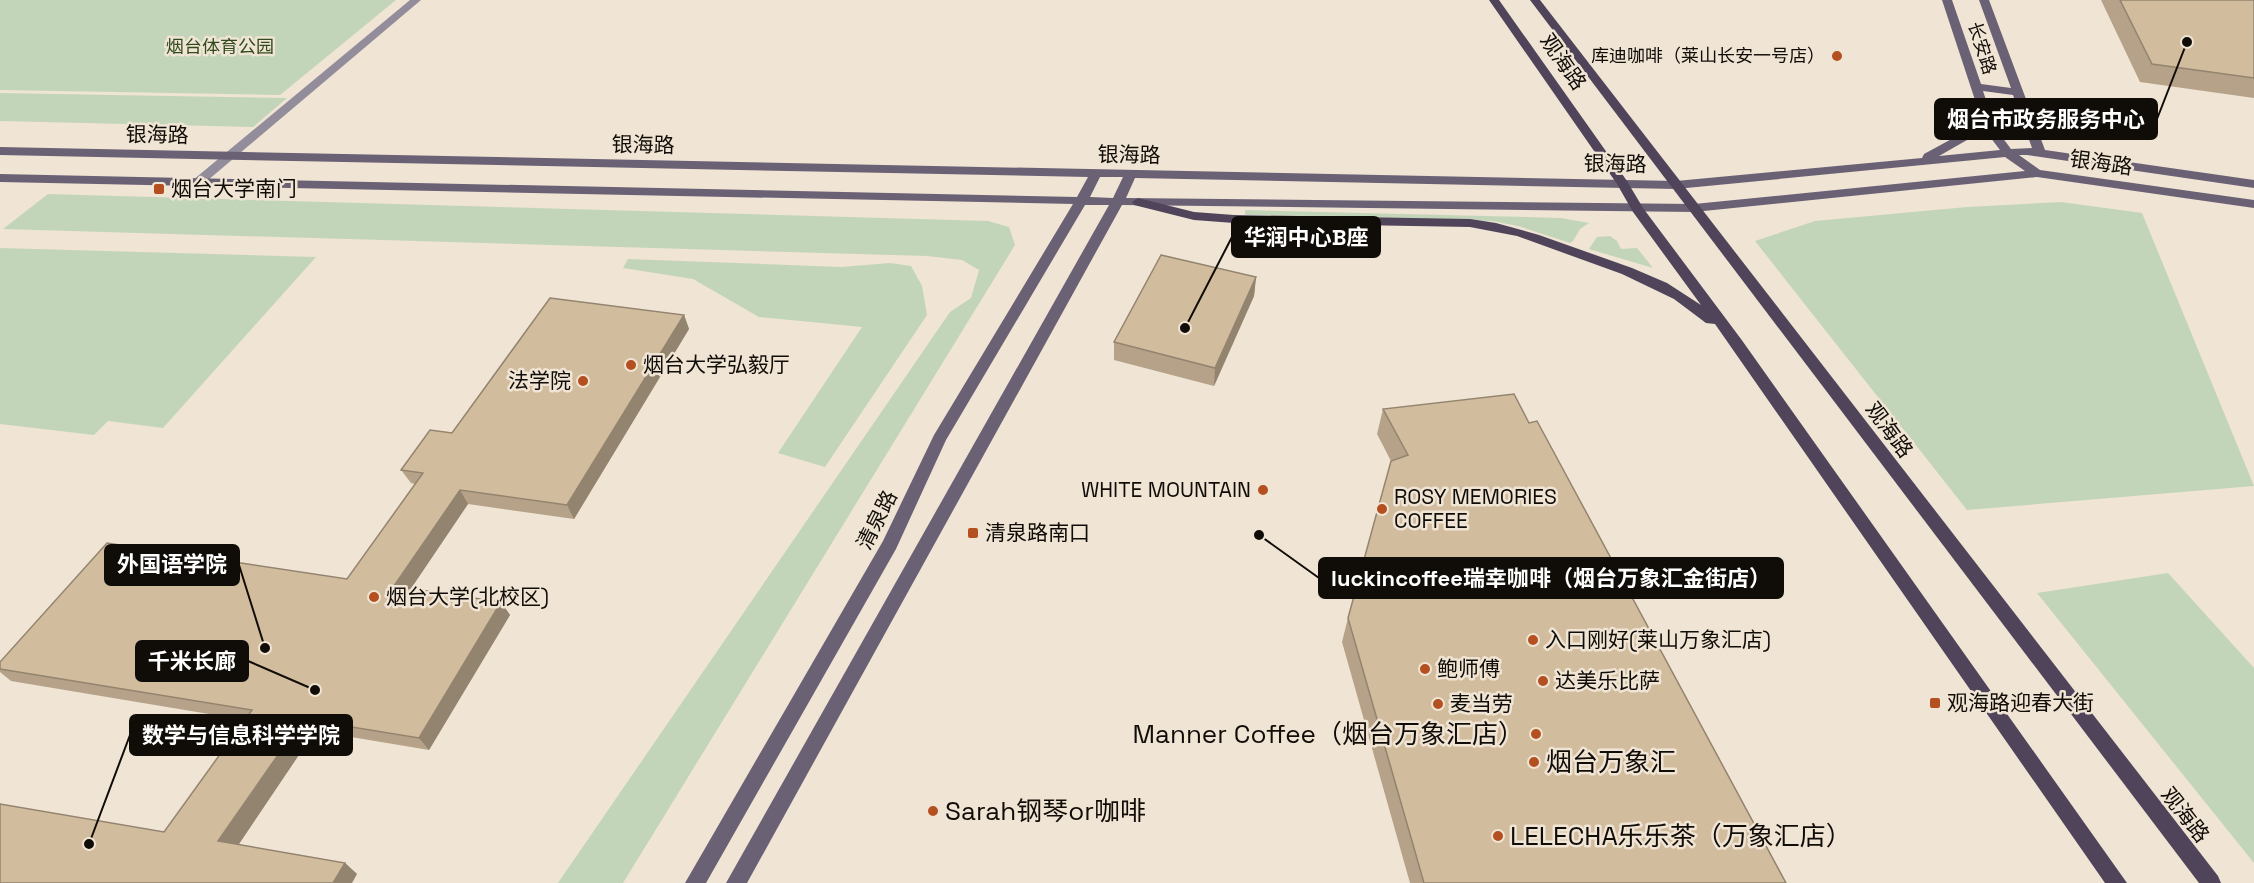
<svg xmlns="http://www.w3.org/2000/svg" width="2254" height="883" font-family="'Space Grotesk','Noto Sans SC',sans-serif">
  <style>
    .green { fill: #c3d5b8 }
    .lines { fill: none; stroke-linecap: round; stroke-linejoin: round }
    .street { fill: #938c9a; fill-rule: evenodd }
    .secondary { fill: #6b6175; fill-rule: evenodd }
    .primary { fill: #50445b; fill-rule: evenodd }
    .wall { fill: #b5a288 }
    .shaded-wall { fill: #93846f }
    .building { fill: #d2bc9e; stroke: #93846f; stroke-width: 1.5 }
    .poi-dot { fill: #b44f20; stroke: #f0e4d4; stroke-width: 2 }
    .labels { text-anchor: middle; stroke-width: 5; stroke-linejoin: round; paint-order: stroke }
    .far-park-label { font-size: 18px; fill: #304a1c; stroke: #f0e4d4 }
    .far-street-label { font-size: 18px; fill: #100c07; stroke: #f0e4d4 }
    .far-poi-label { font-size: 18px; fill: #100c07; stroke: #f0e4d4; text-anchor: end }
    .street-label { font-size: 21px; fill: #100c07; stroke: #f0e4d4 }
    .poi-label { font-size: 21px; fill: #100c07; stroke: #f0e4d4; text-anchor: start }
    .near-poi-label { font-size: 26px; fill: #100c07; stroke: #f0e4d4; text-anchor: start }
    .leader { fill: none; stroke: #100c07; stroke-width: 2 }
    .callout-dot { fill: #100c07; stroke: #f0e4d4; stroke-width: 2 }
    .callout { fill: #100c07; stroke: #100c07; stroke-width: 2 }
    .callout-label { font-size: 22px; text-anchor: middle; font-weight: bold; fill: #fff }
  </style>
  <rect width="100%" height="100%" fill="#f0e4d4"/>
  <!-- green -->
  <g class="green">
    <polygon points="0,0 396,0 280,95 0,90"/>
    <polygon points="0,93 287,98 253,127 0,121"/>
    <polygon points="48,194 988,221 1009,227 1015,245 623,883 558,883 950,312 971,298 979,270 962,260 927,256 3,229"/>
    <polygon points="2061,202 2142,213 2254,486 1967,510 1755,241 1815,221 1967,207"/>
    <polygon points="1245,210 1561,218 1589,223 1580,229 1573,241 1570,243 1518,226 1492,221 1245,215"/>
    <polygon points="1610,236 1617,241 1621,249 1637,248 1653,268 1589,249 1597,237"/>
    <polygon points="0,248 316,257 163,428 108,421 94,435 0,424"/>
    <polygon points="628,259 841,267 890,263 911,266 922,286 927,315 825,467 778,453 862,327 759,317 693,279 623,268"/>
    <polygon points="2168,573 2254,668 2254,863 2037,593"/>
  </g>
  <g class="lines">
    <!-- street -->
    <polygon class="street" points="410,0 421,0 201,186 193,186 193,180"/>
    <!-- secondary -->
    <path class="secondary" d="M1942 0H1952L1981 84 2011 88 1979 0H1989L2045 150 2254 180V188L2027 155H2019L2040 170 2254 200V208L2037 177 1694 212 1122 205 747 883H726L1109 205H1085L946 440 896 549 706 883H685L883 541 934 435 1073 204 0 182V174L1077 197 1088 177 0 155V147L1676 181 1922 158 1924 154 1959 135 1967 125 1976 103ZM1983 91 2013 95 2032 148 2011 149 1996 129ZM1981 120 1984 129 2000 150 1939 156 1967 140ZM2005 157 2025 171 1694 204 1126 198 1135 178 1676 189ZM1100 177H1123L1113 198 1090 197Z"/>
    <!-- primary -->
    <g class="primary">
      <polygon points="1489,0 1499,0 1627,181 1643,208 1741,339 2127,883 2105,883 1715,324 1706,323 1674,299 1622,274 1517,236 1470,227 1234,223 1194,220 1134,205 1132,202 1138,198 1194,212 1234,215 1470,219 1496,223 1539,235 1632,268 1667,283 1701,305 1633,212 1617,184"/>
      <polygon points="1530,0 1540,0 2218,876 2221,883 2199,883"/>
    </g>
  </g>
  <!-- wall -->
  <g class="wall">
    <polygon points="2101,0 2254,0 2254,98 2140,82"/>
    <polygon points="1256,277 1254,296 1214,386 1114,360 1114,342"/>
    <polygon points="684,315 689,329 574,519 468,504 411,588 501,602 510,615 429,750 315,731 238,845 345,863 357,874 164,832 245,720 11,681 0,672 0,662 347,579 415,484 411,483 401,470"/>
    <polygon points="1383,409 1529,423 1786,883 1410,883 1342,642 1348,618 1391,461 1377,434"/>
  </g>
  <!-- shaded-wall -->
  <g class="shaded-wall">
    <polygon points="1256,277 1254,296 1214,386 1215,368"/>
    <polygon points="684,315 689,329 574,519 567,505"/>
    <polygon points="460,490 468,504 404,599 394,586"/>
    <polygon points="501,602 510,615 429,750 419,738"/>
    <polygon points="303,719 315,731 233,853 218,841"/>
    <polygon points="345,863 357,874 352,883 333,883"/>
  </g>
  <!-- building -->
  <g class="building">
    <polygon points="2120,0 2254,0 2254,78 2152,64"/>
    <polygon points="1161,255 1256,277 1215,368 1114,342"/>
    <polygon points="550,298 684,315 567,505 460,490 394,586 501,602 419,738 303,719 218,841 345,863 333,883 0,883 0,804 164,832 252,710 0,669 0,662 107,543 347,579 423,473 401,470 430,430 452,433"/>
    <polygon points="1514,394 1529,423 1537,421 1786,883 1424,883 1348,618 1391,461 1408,455 1383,409"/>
  </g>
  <!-- markers -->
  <g class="poi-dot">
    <circle cx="1837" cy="56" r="6"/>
    <rect x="153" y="183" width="12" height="12" rx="3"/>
    <circle cx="631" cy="365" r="6"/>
    <circle cx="583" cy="381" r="6"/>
    <circle cx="1263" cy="490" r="6"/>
    <circle cx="1382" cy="509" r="6"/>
    <rect x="967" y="527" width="12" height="12" rx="3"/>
    <circle cx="374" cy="597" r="6"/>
    <circle cx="1533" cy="640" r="6"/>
    <circle cx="1425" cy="669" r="6"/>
    <circle cx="1543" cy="681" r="6"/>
    <rect x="1929" y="697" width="12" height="12" rx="3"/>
    <circle cx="1438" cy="704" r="6"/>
    <circle cx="1536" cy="734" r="6"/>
    <circle cx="1534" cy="762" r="6"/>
    <circle cx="933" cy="811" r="6"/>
    <circle cx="1498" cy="836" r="6"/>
  </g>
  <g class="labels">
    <!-- far-park labels -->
    <g class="far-park-label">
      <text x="220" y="53">烟台体育公园</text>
    </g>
    <!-- far-street labels -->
    <g class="far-street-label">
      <text transform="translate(1982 48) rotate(72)" y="6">长安路</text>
    </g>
    <!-- far-poi labels -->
    <g class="far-poi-label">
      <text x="1825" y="62">库迪咖啡（莱山长安一号店）</text>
    </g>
    <!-- street labels -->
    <g class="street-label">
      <text transform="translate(1563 62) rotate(55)" y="7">观海路</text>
      <text transform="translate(157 135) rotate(1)" y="7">银海路</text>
      <text transform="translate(643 145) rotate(1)" y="7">银海路</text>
      <text transform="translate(1129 155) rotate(1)" y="7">银海路</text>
      <text transform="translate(2101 163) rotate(8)" y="7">银海路</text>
      <text transform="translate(1615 164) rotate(1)" y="7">银海路</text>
      <text transform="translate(1889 430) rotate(53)" y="7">观海路</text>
      <text transform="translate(877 520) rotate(-63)" y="7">清泉路</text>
      <text transform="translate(2185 815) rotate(52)" y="7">观海路</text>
    </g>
    <!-- poi labels -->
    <g class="poi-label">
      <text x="171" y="196">烟台大学南门</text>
      <text x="643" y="372">烟台大学弘毅厅</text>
      <text x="571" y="388" text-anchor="end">法学院</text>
      <text x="1251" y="497" text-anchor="end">WHITE MOUNTAIN</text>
      <text x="1394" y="504">ROSY MEMORIES<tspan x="1394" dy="24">COFFEE</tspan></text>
      <text x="985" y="540">清泉路南口</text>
      <text x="386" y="604">烟台大学(北校区)</text>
      <text x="1545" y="647">入口刚好(莱山万象汇店)</text>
      <text x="1437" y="676">鲍师傅</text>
      <text x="1555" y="688">达美乐比萨</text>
      <text x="1947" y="710">观海路迎春大街</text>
      <text x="1450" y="711">麦当劳</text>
    </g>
    <!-- near-poi labels -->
    <g class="near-poi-label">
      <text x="1524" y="743" text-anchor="end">Manner Coffee（烟台万象汇店）</text>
      <text x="1546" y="771">烟台万象汇</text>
      <text x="945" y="820">Sarah钢琴or咖啡</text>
      <text x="1510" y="845">LELECHA乐乐茶（万象汇店）</text>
    </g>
  </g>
  <!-- callouts -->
  <path class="leader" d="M2187 42L2157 119M1185 328L1232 237M265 648L239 565M1259 535L1319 578M315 690L248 661M89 844L130 735"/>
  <g class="callout-dot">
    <circle cx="2187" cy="42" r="6"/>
    <circle cx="1185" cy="328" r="6"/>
    <circle cx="265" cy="648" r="6"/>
    <circle cx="1259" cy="535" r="6"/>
    <circle cx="315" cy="690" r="6"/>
    <circle cx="89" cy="844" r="6"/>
  </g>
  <g class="callout">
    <rect x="1935" y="99" width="222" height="40" rx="6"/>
    <rect x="1232" y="217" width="148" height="40" rx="6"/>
    <rect x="105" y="545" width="134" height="40" rx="6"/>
    <rect x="1319" y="558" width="464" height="40" rx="6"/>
    <rect x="136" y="641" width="112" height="40" rx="6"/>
    <rect x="130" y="715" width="222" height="40" rx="6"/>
  </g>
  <g class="callout-label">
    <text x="2046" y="127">烟台市政务服务中心</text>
    <text x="1306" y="245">华润中心B座</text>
    <text x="172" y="572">外国语学院</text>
    <text x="1551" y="586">luckincoffee瑞幸咖啡（烟台万象汇金街店）</text>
    <text x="192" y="669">千米长廊</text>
    <text x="241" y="743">数学与信息科学学院</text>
  </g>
</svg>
